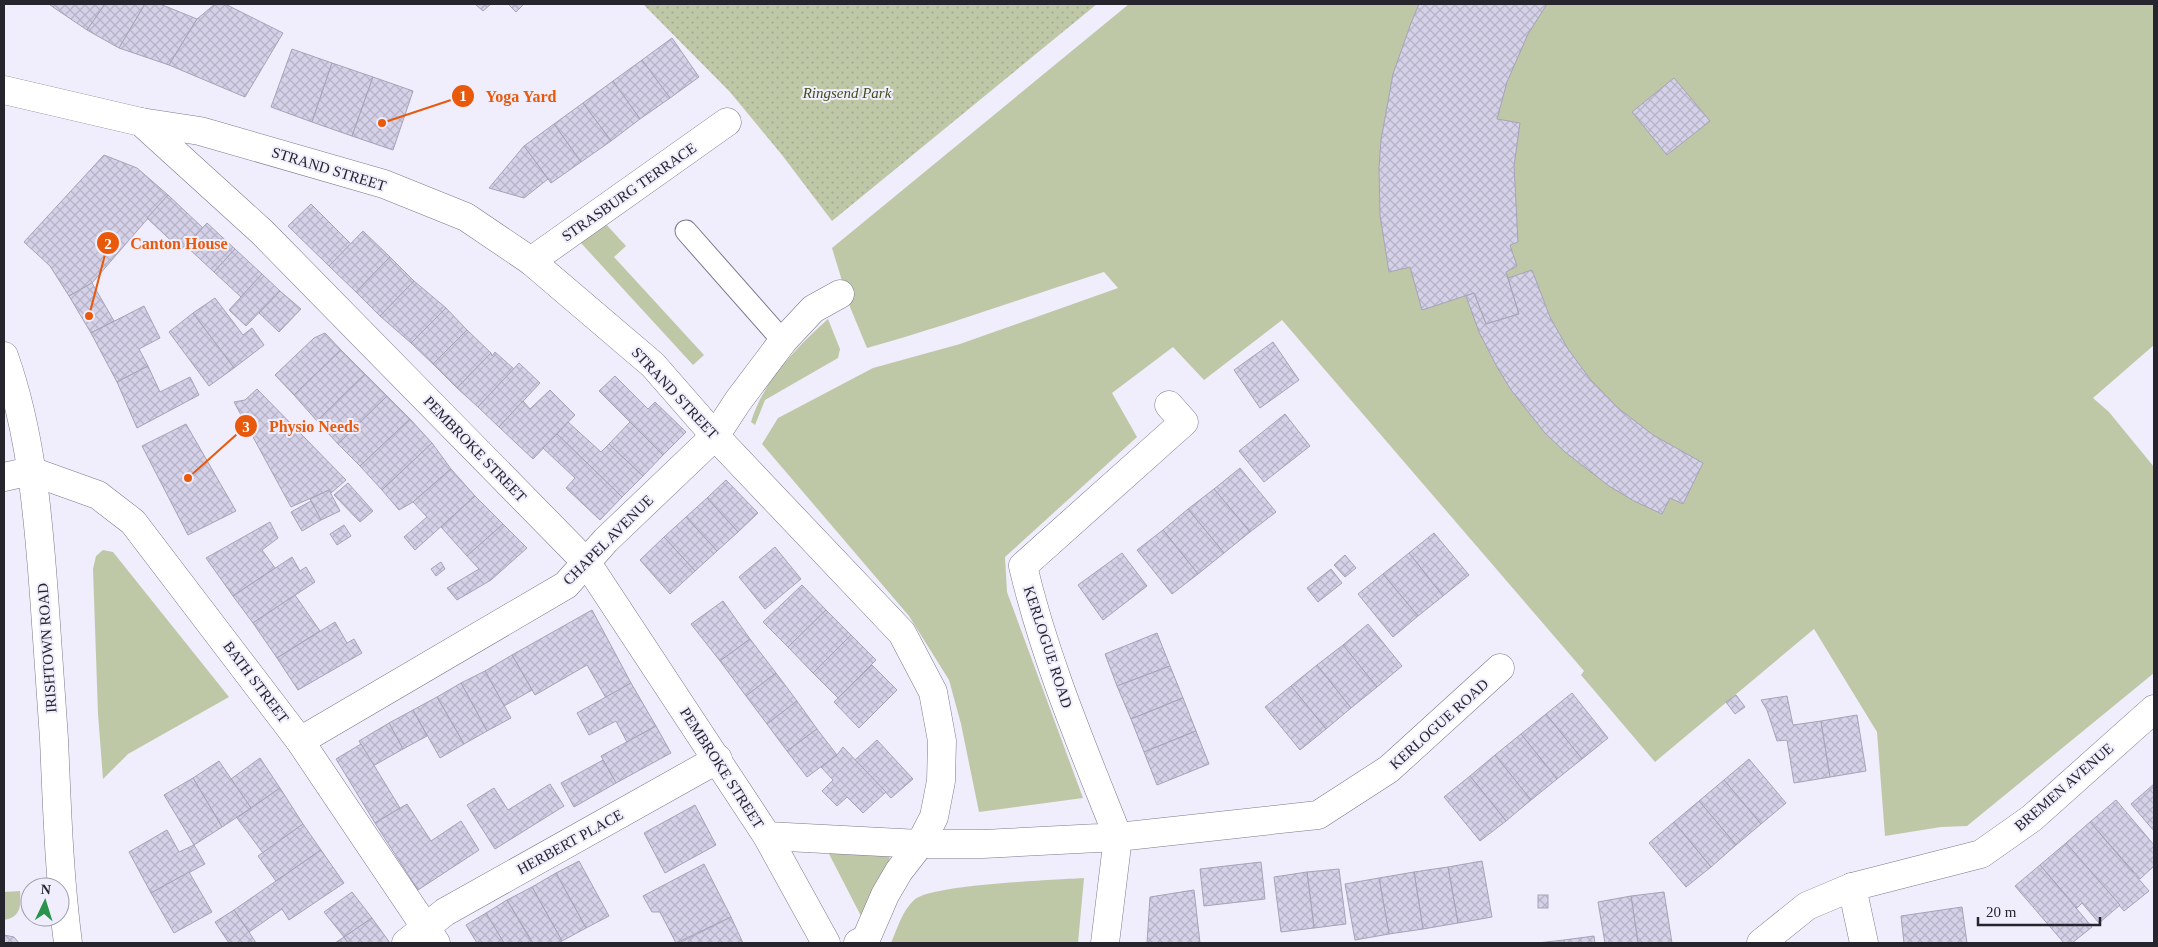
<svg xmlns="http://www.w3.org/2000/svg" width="2158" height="947" font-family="'Times New Roman',serif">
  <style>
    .green { fill: #bec8a7 }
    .park { fill: url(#park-dots) }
    .building { fill: url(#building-cross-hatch); stroke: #a6a3b9 }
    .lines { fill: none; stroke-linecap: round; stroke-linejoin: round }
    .lane-casing { stroke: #7c788c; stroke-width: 23 }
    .street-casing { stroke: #7c788c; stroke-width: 29 }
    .secondary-casing { stroke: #7c788c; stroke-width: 29 }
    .lane { stroke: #fff; stroke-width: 21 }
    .street { stroke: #fff; stroke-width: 28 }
    .secondary { stroke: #fff; stroke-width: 28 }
    .labels { text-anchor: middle; stroke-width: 4; stroke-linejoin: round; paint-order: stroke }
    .park-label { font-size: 15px; font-style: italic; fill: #414e19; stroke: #f0eefc }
    .street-label { font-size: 15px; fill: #26252d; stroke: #f0eefc }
    .leader { fill: none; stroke: #e8590c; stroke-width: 2 }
    .callout-dot { fill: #e8590c; stroke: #f0eefc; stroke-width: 2 }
    .mark-label { font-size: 15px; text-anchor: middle; font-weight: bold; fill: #fff }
    .callout-label { font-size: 16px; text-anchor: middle; font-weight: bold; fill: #e8590c; stroke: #f0eefc; stroke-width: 4; stroke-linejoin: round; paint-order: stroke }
  </style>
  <defs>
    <pattern id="park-dots" width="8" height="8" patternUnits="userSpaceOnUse" patternTransform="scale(1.25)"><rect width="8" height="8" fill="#bec8a7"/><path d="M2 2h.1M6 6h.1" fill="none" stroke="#a3ac90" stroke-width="1.8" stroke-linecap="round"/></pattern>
    <pattern id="building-cross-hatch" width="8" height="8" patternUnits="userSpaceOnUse" patternTransform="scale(1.25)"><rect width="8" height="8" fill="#d4d1e8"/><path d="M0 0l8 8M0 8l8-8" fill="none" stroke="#b6b3c7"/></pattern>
  </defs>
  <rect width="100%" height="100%" fill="#f0eefc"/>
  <!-- green -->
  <g class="green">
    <path d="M1129 4H2154V345L2093 398 2109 412 2154 467V673L1967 826 1941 827 1885 836 1877 732 1814 629 1655 762 1581 675 1584 671 1282 320 1204 380 1173 347 1112 393 1137 437 1005 557 1007 592 1083 798 979 812 961 724 949 680 909 616 762 444 778 418 873 368 960 344 1118 288 1104 272C1025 297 947 326 867 348L850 307 832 248Z"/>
    <polygon points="604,222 626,246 614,257 704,355 693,365 581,243"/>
    <path d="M828 319 840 349 838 358 765 400 755 425 751 422C763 381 797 347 828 319Z"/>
    <polygon points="103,550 113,552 229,697 128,754 103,779 98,714 93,569 96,556"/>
    <polygon points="882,850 890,856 888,865 862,918 828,852"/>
    <path d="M1084 878 1078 943H891C897 929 902 911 914 900 930 884 1056 880 1084 878Z"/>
    <path d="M20 891C21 906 21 917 4 920V892Z"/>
  </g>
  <!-- park -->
  <polygon class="park" points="643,4 1097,4 832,221 782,155 730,92"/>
  <!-- building -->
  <g class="building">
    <polygon points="51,4 105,4 87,30 50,5"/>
    <polygon points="105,4 145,4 119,48 87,30"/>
    <polygon points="145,4 160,4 197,19 169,65 119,48"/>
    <polygon points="215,4 225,4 283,33 245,97 169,65 197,19"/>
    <polygon points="475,4 491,4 483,11"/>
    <polygon points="508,4 524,4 516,12"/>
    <polygon points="1419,4 1547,4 1528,34 1507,82 1497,119 1520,123 1514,166 1518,242 1510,245 1517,266 1506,272 1519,314 1486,324 1474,293 1422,310 1410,267 1389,272 1380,215 1379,168 1381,140 1393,74 1411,23"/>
    <polygon points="672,38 699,77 670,98 642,60"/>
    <polygon points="292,49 332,63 312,122 271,107"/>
    <polygon points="642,60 670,98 640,119 613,81"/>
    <polygon points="332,63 373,77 352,136 312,122"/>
    <polygon points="373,77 413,91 393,150 352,136"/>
    <polygon points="1674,78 1710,121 1667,155 1632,112"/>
    <polygon points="613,81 640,119 611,141 583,103"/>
    <polygon points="583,103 611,141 581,162 554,124"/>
    <polygon points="554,124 581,162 551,183 524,146"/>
    <polygon points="524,146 548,179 524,198 489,188"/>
    <polygon points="104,155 137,168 168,195 92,283 69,296 50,266 24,242"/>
    <polygon points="168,195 203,228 181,250 147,218"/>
    <polygon points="311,204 351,244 329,266 288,226"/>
    <polygon points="207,223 235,249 214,272 186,246"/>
    <polygon points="363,231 390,257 356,292 329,266"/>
    <polygon points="235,249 262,274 241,297 214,272"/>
    <polygon points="390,257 414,281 380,316 356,292"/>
    <polygon points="1532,270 1550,317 1568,349 1590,379 1618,408 1653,435 1703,463 1683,504 1670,498 1662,514 1634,501 1609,486 1565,452 1545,433 1511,390 1497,367 1479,332 1466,296 1474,293 1486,324 1519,314 1508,278"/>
    <polygon points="262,274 280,291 246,326 229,310"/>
    <polygon points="414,281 446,308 411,343 380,316"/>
    <polygon points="92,283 114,321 91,333 69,296"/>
    <polygon points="280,291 301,309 279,332 259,313"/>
    <polygon points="215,298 243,335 252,328 264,345 234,368 193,313"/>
    <polygon points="144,306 160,338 139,349 148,366 117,382 91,333"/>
    <polygon points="446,308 467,330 433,364 411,343"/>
    <polygon points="193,313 234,368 209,386 169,332"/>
    <polygon points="467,330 491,353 457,388 433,364"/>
    <polygon points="325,333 341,350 294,395 275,375 314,338"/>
    <polygon points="1273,342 1299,380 1260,408 1234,370"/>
    <polygon points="341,350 365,374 317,421 294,395"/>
    <polygon points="495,352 514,369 478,407 457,388 491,353 492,356"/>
    <polygon points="519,363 540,383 499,427 478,407"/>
    <polygon points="148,366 160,392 190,377 199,395 137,428 117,382"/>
    <polygon points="365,374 387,396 338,444 317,421"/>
    <polygon points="615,376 648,409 655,402 686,432 663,455 599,391"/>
    <polygon points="257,389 346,480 331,493 329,490 291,507 234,402 245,400"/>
    <polygon points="550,390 575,415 533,459 499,427 523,401 530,409"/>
    <polygon points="387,396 410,419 360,466 338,444"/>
    <polygon points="1285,414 1310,446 1264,482 1239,451"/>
    <polygon points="410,419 432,443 382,490 360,466"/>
    <polygon points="568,422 601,452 609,444 643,476 622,497 557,434"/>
    <polygon points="630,422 663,455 643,476 609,444"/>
    <polygon points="186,424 236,511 188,535 142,446"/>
    <polygon points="557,434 622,497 600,520 566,488 575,478 543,448"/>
    <polygon points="432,443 451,469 413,502 399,510 382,490"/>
    <polygon points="1240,468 1276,512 1250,532 1214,489"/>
    <polygon points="451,469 475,496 415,550 404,537 427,517 413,502"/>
    <polygon points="726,480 758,513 738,532 707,498"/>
    <polygon points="348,483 373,511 360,522 334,495"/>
    <polygon points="1214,489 1250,532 1224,553 1188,509"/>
    <polygon points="329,490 340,511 321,520 310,499"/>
    <polygon points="475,496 503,524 467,556 441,527"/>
    <polygon points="707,498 738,532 717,551 686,517"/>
    <polygon points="311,501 321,520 302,531 291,512"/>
    <polygon points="1188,509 1224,553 1198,574 1163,530"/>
    <polygon points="686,517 717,551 695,571 664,537"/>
    <polygon points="270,522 278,538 262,550 275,568 233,596 206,558"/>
    <polygon points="503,524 527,548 491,580 457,600 447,588 479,569 467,556"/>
    <polygon points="344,525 351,536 337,545 330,534"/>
    <polygon points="1163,530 1198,574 1172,594 1137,550"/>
    <polygon points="1434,533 1469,575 1443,596 1409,553"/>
    <polygon points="664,537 695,571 670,594 640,560"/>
    <polygon points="775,547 801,579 765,609 739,577"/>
    <polygon points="1122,553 1147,586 1103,620 1078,585"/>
    <polygon points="1409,553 1443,596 1418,616 1383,574"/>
    <polygon points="1345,555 1356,568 1345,577 1334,565"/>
    <polygon points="292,557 300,571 306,567 315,582 253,623 233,596"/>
    <polygon points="441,562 445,569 436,576 431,569"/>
    <polygon points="1331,569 1342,583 1318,602 1307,588"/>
    <polygon points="1383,574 1418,616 1393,637 1358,594"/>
    <polygon points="802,585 826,610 788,647 763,622"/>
    <polygon points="295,595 320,631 277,658 253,623"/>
    <polygon points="723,601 750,639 720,661 691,624"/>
    <polygon points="592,610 631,683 606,698 587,665 535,695 512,655"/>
    <polygon points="826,610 851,635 813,673 788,647"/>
    <polygon points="335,622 347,643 354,639 362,653 298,690 277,658"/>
    <polygon points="1368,624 1402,666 1377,687 1343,645"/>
    <polygon points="1157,633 1170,666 1117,686 1105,654"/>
    <polygon points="851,635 876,660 838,698 813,673"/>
    <polygon points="750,639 776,673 746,696 720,661"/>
    <polygon points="1343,645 1377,687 1351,708 1317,665"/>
    <polygon points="512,655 532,690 504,706 485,671"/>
    <polygon points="872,665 897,690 859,728 834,702"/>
    <polygon points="1317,665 1351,708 1326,729 1291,686"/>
    <polygon points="1170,666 1183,698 1131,719 1117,686"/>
    <polygon points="485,671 511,718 487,731 461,683"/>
    <polygon points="776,673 797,701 767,724 746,696"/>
    <polygon points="461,683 487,731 464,744 437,697"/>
    <polygon points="631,683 656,726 627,742 616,721 589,735 577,713"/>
    <polygon points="1291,686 1326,729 1300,750 1265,707"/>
    <polygon points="1572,693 1608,738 1582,759 1546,714"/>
    <polygon points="1736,695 1745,707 1735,714 1726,702"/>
    <polygon points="1787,696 1793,725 1821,721 1830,777 1794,783 1787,740 1777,741 1767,710 1761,700"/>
    <polygon points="437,697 464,744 440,758 413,710"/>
    <polygon points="1183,698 1196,731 1144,752 1131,719"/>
    <polygon points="797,701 817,729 787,751 767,724"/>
    <polygon points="413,710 427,736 403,749 389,723"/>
    <polygon points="1546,714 1582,759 1557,779 1521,734"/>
    <polygon points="1857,715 1866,771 1830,777 1821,721"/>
    <polygon points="389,723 403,749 373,766 359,741"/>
    <polygon points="656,726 671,753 616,783 601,756"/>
    <polygon points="817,729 837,755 807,777 787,751"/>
    <polygon points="1196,731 1209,764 1157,785 1144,752"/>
    <polygon points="1521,734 1557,779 1531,800 1495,755"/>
    <polygon points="877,740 913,779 891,798 855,760"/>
    <polygon points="361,744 400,808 375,823 336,759"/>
    <polygon points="843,747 886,792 863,813 847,797 837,806 822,791 833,780 821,767 837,755"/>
    <polygon points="1495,755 1531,800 1506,821 1470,776"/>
    <polygon points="260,758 280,788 251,808 231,779"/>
    <polygon points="1749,759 1786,803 1761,824 1724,780"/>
    <polygon points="603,760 616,783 574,807 561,783"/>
    <polygon points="219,761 251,808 222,827 193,778"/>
    <polygon points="1470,776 1506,821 1480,841 1444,797"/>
    <polygon points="193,778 222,827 194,845 164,795"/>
    <polygon points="1724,780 1761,824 1736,845 1699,801"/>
    <polygon points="550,784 564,806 495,849 467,805 494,788 508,810"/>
    <polygon points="2154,784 2154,831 2131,804"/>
    <polygon points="280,788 303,824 263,853 237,818"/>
    <polygon points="2116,800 2154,845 2154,866 2140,879 2090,822"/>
    <polygon points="1699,801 1736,845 1711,867 1674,822"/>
    <polygon points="407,804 431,841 461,821 479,850 418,890 375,823"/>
    <polygon points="695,805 716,845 665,873 644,833"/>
    <polygon points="1674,822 1711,867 1686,887 1649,843"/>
    <polygon points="2090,822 2149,891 2124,911 2066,843"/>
    <polygon points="303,824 321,850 276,881 258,856"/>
    <polygon points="167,830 179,852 194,845 205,864 151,893 129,852"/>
    <polygon points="2066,843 2120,905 2099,923 2082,903 2077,908 2040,865"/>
    <polygon points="321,850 344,883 289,920 282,909 249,932 234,910"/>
    <polygon points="579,861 609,916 586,928 556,873"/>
    <polygon points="1482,861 1492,917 1458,923 1448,867"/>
    <polygon points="1261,862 1265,899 1204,906 1200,869"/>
    <polygon points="704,864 731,917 676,943 660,912 652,912 643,896"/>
    <polygon points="2040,865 2092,927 2072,943 2064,943 2015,886"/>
    <polygon points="1448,867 1458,923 1423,929 1414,872"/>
    <polygon points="1339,869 1346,924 1314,928 1307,872"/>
    <polygon points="189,872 212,912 174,933 151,893"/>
    <polygon points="1307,872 1314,928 1281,932 1274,877"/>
    <polygon points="1414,872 1423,929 1389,934 1379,878"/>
    <polygon points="556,873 586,928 562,941 532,887"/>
    <polygon points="1379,878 1389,934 1355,940 1345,884"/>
    <polygon points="532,887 562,941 558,943 533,943 507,900"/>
    <polygon points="1194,890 1200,943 1147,943 1150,897"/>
    <polygon points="352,892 372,918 344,937 324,912"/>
    <polygon points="1664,892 1672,943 1638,943 1631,896"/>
    <rect x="1538" y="895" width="10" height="13"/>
    <polygon points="1631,896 1638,943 1605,943 1598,902"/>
    <polygon points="507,900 532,943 504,943 486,913"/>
    <polygon points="1962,907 1967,943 1904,943 1901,916"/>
    <polygon points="234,910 249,932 256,943 229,943 215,922"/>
    <polygon points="486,913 504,943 477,943 466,925"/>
    <polygon points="731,917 743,943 679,943"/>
    <polygon points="372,918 390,943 348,943 344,937"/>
    <polygon points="4,935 14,937 19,943 4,943"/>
    <polygon points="1594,936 1595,943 1564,943 1564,940"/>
    <polygon points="344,937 348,943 335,943"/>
    <polygon points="1564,940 1564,943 1537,943"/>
  </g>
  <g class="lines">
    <defs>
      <polyline id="lane" points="686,231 783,341"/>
      <g id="street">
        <polyline points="141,122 200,131 384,184 466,217 531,261 653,365 715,436 902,633 933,692 942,741 941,781 934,817 920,844 899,871 885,895 866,939 858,943"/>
        <polyline points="531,261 727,122"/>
        <polyline points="4,477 31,471"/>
        <polyline points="300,741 566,585 606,540 715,436 738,401 783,341 813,309 840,294"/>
        <path d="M767 836 920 844H983L1118 837C1083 748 1045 660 1023 566L1184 422 1169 405"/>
        <polyline points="1852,887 1864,943"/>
        <polyline points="406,943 445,912 718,759"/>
        <polyline points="1105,943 1118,837 1318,815 1389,769 1500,668"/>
        <polyline points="1761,943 1807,906 1852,887 1981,854 2032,818 2154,709"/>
      </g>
      <g id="secondary">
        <polyline points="4,90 141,122 262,232 587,563 767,836 826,943"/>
        <path d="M4 356C31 432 38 514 44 595 47 643 51 691 54 739 57 807 59 875 68 943"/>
        <polyline points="31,471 98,495 133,522 300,741 436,943"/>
      </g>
    </defs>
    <!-- lane casing -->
    <use href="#lane" class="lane-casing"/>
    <!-- street casing -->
    <use href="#street" class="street-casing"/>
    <!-- secondary casing -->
    <use href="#secondary" class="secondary-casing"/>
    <!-- lane -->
    <use href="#lane" class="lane"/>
    <!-- street -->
    <use href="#street" class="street"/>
    <!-- secondary -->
    <use href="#secondary" class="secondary"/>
  </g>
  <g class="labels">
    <!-- park labels -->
    <g class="park-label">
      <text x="847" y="98">Ringsend Park</text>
    </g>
    <!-- street labels -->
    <g class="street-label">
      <text transform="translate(329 169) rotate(17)" y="5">STRAND STREET</text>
      <text transform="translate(629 192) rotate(-35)" y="5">STRASBURG TERRACE</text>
      <text transform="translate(675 393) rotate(47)" y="5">STRAND STREET</text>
      <text transform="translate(475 449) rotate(46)" y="5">PEMBROKE STREET</text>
      <text transform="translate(608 540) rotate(-45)" y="5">CHAPEL AVENUE</text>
      <text transform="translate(1048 647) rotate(72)" y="5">KERLOGUE ROAD</text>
      <text transform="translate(47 648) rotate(-94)" y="5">IRISHTOWN ROAD</text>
      <text transform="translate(256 682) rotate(53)" y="5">BATH STREET</text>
      <text transform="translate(1439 724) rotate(-42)" y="5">KERLOGUE ROAD</text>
      <text transform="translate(722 768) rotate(57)" y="5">PEMBROKE STREET</text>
      <text transform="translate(2064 787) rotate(-41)" y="5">BREMEN AVENUE</text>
      <text transform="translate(570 842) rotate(-29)" y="5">HERBERT PLACE</text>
    </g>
  </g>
  <!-- callouts -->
  <path class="leader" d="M382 123L463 96M89 316L108 243M188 478L246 426"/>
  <g class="callout-dot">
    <circle cx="382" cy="123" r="5"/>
    <circle cx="89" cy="316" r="5"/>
    <circle cx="188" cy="478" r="5"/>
    <circle cx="463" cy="96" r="12"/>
    <circle cx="108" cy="243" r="12"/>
    <circle cx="246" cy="426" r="12"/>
  </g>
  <g class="mark-label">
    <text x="463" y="101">1</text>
    <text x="108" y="249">2</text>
    <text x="246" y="432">3</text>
  </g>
  <g class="callout-label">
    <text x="521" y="102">Yoga Yard</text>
    <text x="179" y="249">Canton House</text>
    <text x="314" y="432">Physio Needs</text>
  </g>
  <!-- border -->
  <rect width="2158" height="947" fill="none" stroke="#26252d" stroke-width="10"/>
  <!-- north arrow -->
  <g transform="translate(45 902) rotate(4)"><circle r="24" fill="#f0eefc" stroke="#9f9ea9"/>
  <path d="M0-4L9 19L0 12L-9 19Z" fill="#2b944c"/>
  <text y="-8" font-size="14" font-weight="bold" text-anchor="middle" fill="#26252d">N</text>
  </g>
  <!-- scale -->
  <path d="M1978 917v8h122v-8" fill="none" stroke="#26252d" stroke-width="2.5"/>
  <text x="1986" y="917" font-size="15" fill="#26252d" stroke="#f0eefc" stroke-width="4" paint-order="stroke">20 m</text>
</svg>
